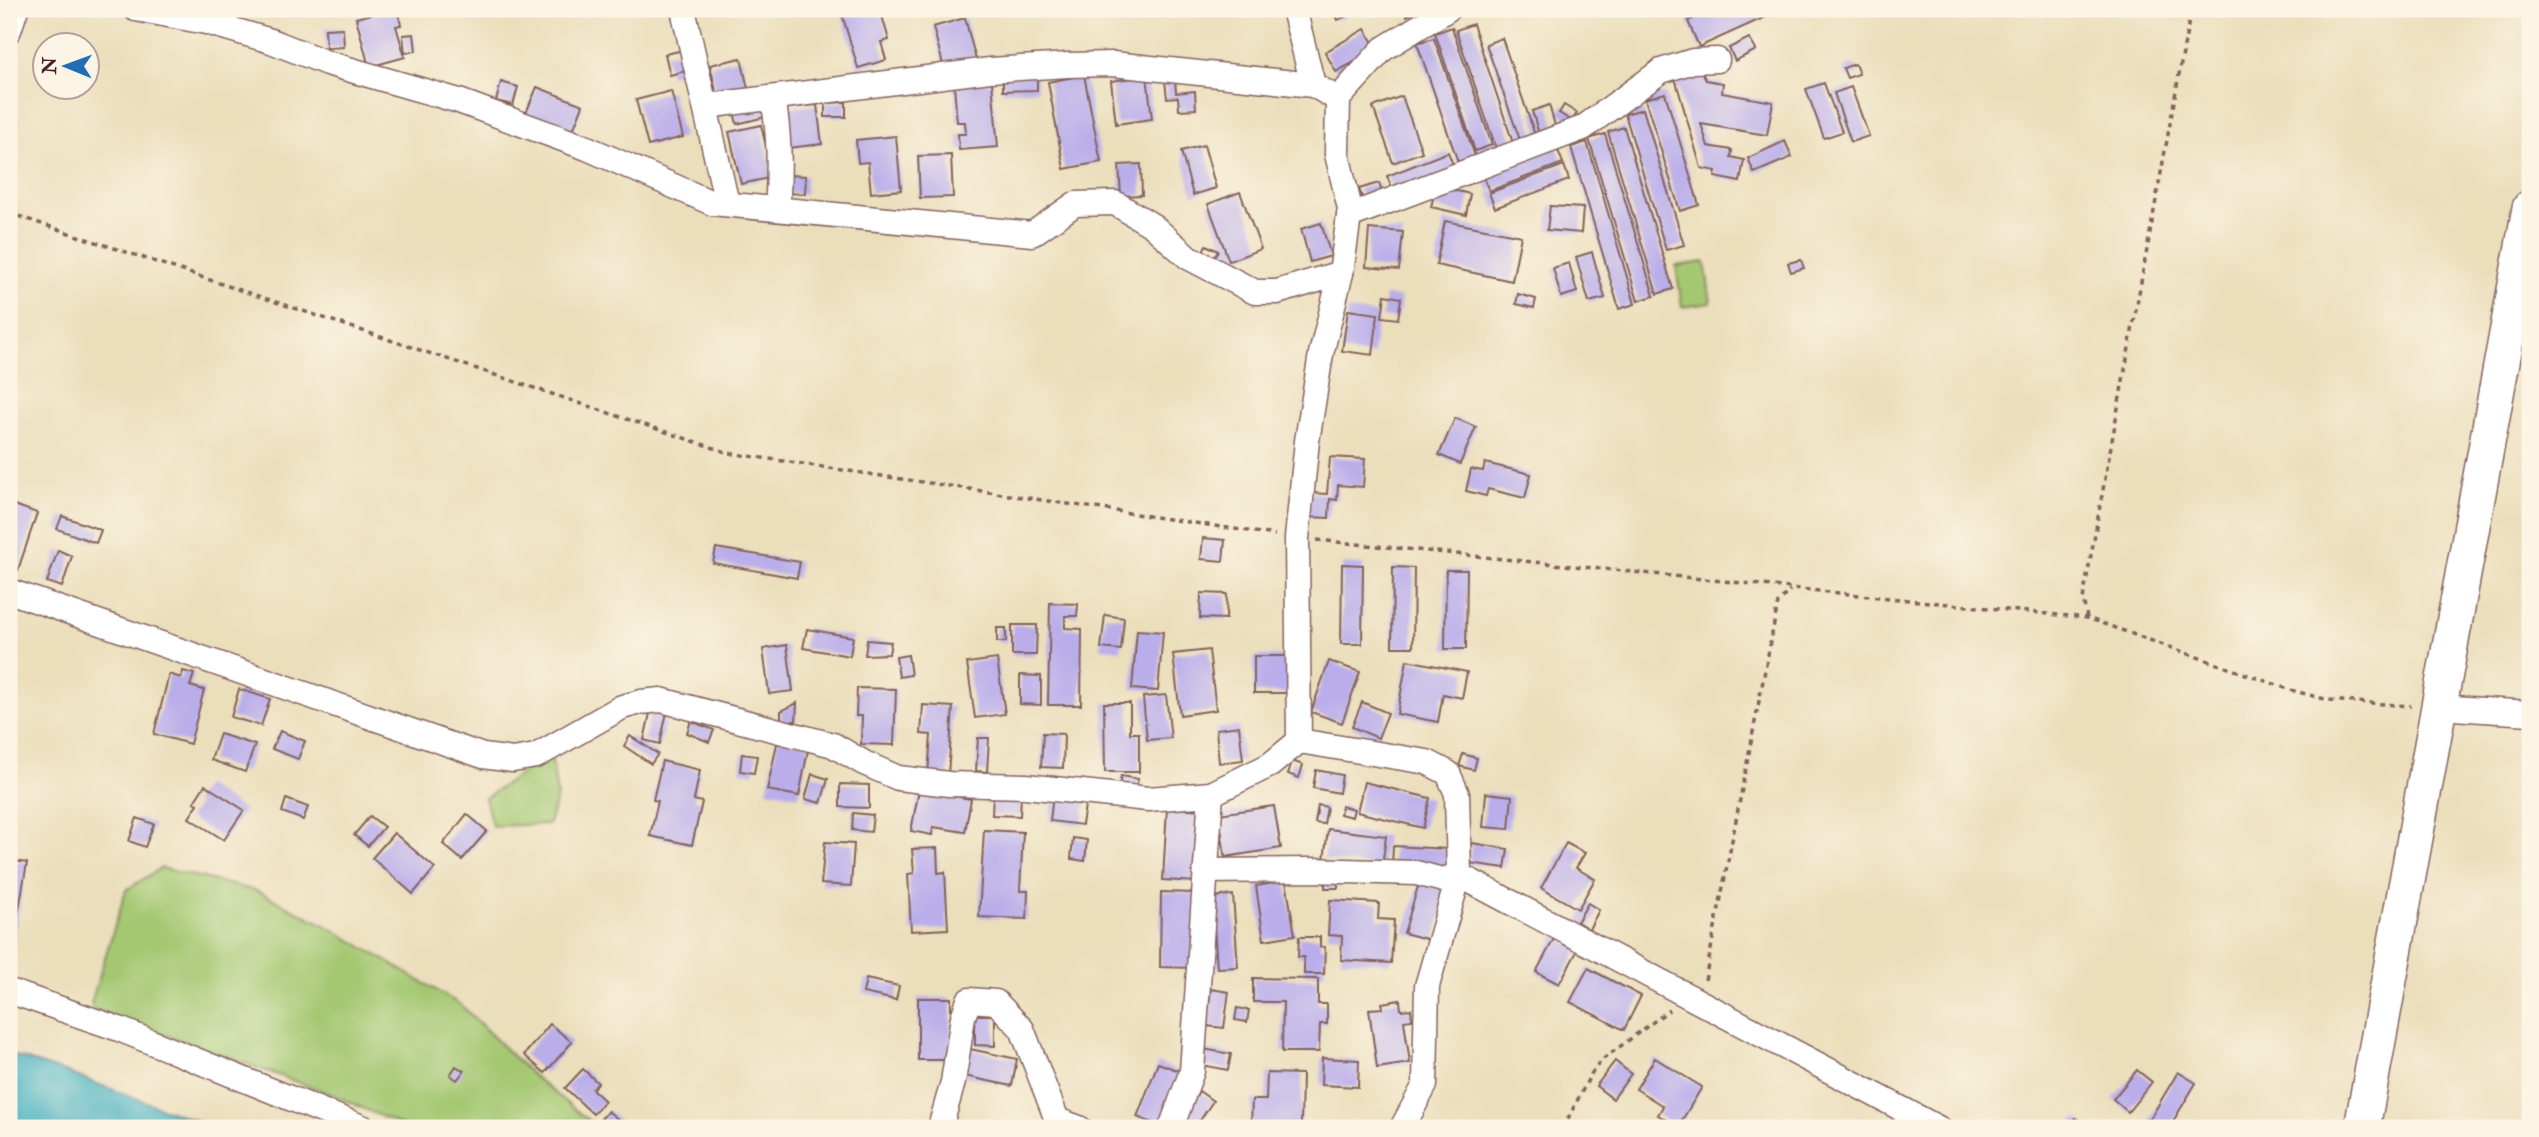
<svg xmlns="http://www.w3.org/2000/svg" width="2539" height="1137" font-family="'IM FELL Double Pica',serif">
  <style>
    .green { fill: #a4c872; stroke: #77744e; stroke-width: 2 }
    .water { fill: #44b0c2; stroke: #476876; stroke-width: 2 }
    .building { fill: #baaeea }
    .lines { fill: none; stroke-linecap: round; stroke-linejoin: round }
    .street-casing { stroke: #82625d; stroke-width: 27 }
    .secondary-casing { stroke: #82625d; stroke-width: 38 }
    .path { stroke: #82625d; stroke-width: 3.5; stroke-dasharray: 5 5; stroke-linecap: butt }
    .street { stroke: #fff; stroke-width: 24 }
    .secondary { stroke: #fff; stroke-width: 35 }
  </style>
  <rect width="100%" height="100%" fill="#fcf5e5"/>
  <filter id="ink" filterUnits="userSpaceOnUse"><feTurbulence type="fractalNoise" baseFrequency=".0143" numOctaves="2"/><feDisplacementMap in="SourceGraphic" scale="14" xChannelSelector="R" yChannelSelector="G"/><feConvolveMatrix kernelMatrix="1 2 1 2 8 2 1 2 1" color-interpolation-filters="sRGB"/></filter>
  <filter id="wash" filterUnits="userSpaceOnUse"><feTurbulence type="fractalNoise" baseFrequency=".00686" numOctaves="4" result="noise"/><feDisplacementMap in="SourceGraphic" scale="28" xChannelSelector="R" yChannelSelector="G"/><feGaussianBlur stdDeviation="1.57" result="paint"/><feColorMatrix in="noise" values="0 0 0 0 0 0 0 0 0 0 0 0 0 0 0 0 0 1.4 0 .05"/><feComposite in="paint" operator="in"/></filter>
  <g filter="url(#wash)">
    <rect width="100%" height="100%" fill="#ebdebb"/>
    <!-- green -->
    <g class="green">
      <polygon points="1705,262 1711,303 1682,307 1676,266"/>
      <polygon points="551,754 557,796 549,824 492,826 485,798"/>
      <polygon points="161,868 257,891 325,925 461,1005 532,1075 598,1128 407,1128 336,1096 93,1009 91,1003 126,890"/>
    </g>
    <!-- water -->
    <polygon class="water" points="9,1054 68,1073 216,1128 9,1128"/>
    <g id="blocks">
      <!-- building -->
      <g class="building">
        <polygon points="392,9 397,9 401,25 396,26 405,57 369,67 356,18"/>
        <polygon points="848,9 880,9 889,40 881,42 886,60 858,68 841,11"/>
        <polygon points="1333,9 1362,9 1338,20"/>
        <polygon points="1405,9 1424,9 1407,16"/>
        <polygon points="1714,9 1783,9 1699,47 1688,21"/>
        <polygon points="965,18 976,60 944,68 933,27"/>
        <polygon points="1473,24 1513,143 1496,148 1456,30"/>
        <polygon points="1452,27 1492,145 1475,151 1435,33"/>
        <polygon points="343,28 344,47 326,48 325,29"/>
        <polygon points="1365,29 1377,50 1336,72 1325,52"/>
        <polygon points="414,34 416,51 405,53 403,35"/>
        <polygon points="1434,38 1475,156 1458,162 1417,43"/>
        <polygon points="1502,38 1535,135 1520,140 1486,44"/>
        <polygon points="1749,38 1756,50 1735,61 1729,48"/>
        <polygon points="689,49 693,69 670,75 665,54"/>
        <polygon points="741,58 748,89 717,96 710,65"/>
        <polygon points="1855,64 1859,74 1847,78 1843,68"/>
        <polygon points="1701,71 1706,80 1723,83 1722,93 1773,102 1767,135 1701,124 1708,146 1732,150 1731,157 1744,160 1740,182 1715,177 1716,171 1701,168 1675,78"/>
        <polygon points="1037,75 1037,90 1003,91 1003,76"/>
        <polygon points="1084,75 1101,162 1064,169 1048,82"/>
        <polygon points="1147,76 1152,119 1116,124 1111,81"/>
        <polygon points="1175,80 1176,93 1195,91 1196,109 1179,110 1178,97 1167,98 1165,81"/>
        <polygon points="501,82 518,87 513,105 496,101"/>
        <polygon points="992,82 998,147 959,150 958,134 966,134 965,122 957,122 954,85"/>
        <polygon points="1824,83 1842,132 1824,138 1806,89"/>
        <polygon points="537,87 583,105 572,133 525,115"/>
        <polygon points="1851,87 1869,136 1851,142 1834,93"/>
        <polygon points="671,91 683,137 648,146 636,100"/>
        <polygon points="1665,93 1699,205 1680,211 1645,99"/>
        <polygon points="1402,96 1422,152 1393,163 1373,107"/>
        <polygon points="846,102 846,117 825,117 825,103"/>
        <polygon points="766,104 769,116 737,124 734,112"/>
        <polygon points="817,105 822,144 788,148 784,108"/>
        <polygon points="1549,105 1556,129 1539,134 1532,111"/>
        <polygon points="1564,105 1577,113 1572,121 1559,113"/>
        <polygon points="1643,109 1684,245 1666,250 1625,114"/>
        <polygon points="761,125 773,177 741,184 729,132"/>
        <polygon points="1624,127 1673,289 1657,294 1608,132"/>
        <polygon points="1605,134 1654,296 1638,301 1589,139"/>
        <polygon points="896,136 901,190 871,193 868,162 858,163 856,140"/>
        <polygon points="1785,141 1792,157 1754,173 1748,158"/>
        <polygon points="1587,142 1635,304 1619,309 1571,147"/>
        <polygon points="1204,145 1216,188 1193,195 1181,151"/>
        <polygon points="1557,148 1563,163 1489,191 1483,176"/>
        <polygon points="1448,152 1455,170 1394,194 1387,176"/>
        <polygon points="951,155 953,197 920,198 918,156"/>
        <polygon points="1141,164 1142,195 1121,196 1119,165"/>
        <polygon points="1564,165 1569,180 1495,208 1489,193"/>
        <polygon points="789,175 806,176 805,194 788,193"/>
        <polygon points="1379,183 1383,196 1364,202 1359,189"/>
        <polygon points="1436,186 1470,194 1466,215 1431,207"/>
        <polygon points="1240,192 1261,249 1229,261 1208,204"/>
        <polygon points="1550,206 1583,208 1581,233 1547,230"/>
        <polygon points="1445,221 1521,236 1512,281 1436,265"/>
        <polygon points="1321,223 1331,256 1310,262 1301,229"/>
        <polygon points="1369,229 1403,232 1399,270 1366,267"/>
        <polygon points="1206,245 1218,251 1213,259 1202,253"/>
        <polygon points="1592,252 1605,298 1589,302 1576,257"/>
        <polygon points="1801,260 1804,268 1791,272 1788,263"/>
        <polygon points="1569,263 1577,292 1561,297 1553,268"/>
        <polygon points="1518,294 1536,299 1534,308 1516,304"/>
        <polygon points="1385,295 1401,298 1398,319 1382,317"/>
        <polygon points="1348,310 1378,314 1373,355 1342,351"/>
        <polygon points="1455,418 1476,427 1460,464 1439,455"/>
        <polygon points="1330,457 1365,459 1363,487 1338,485 1337,500 1330,499 1329,518 1309,517 1311,493 1327,494"/>
        <polygon points="1485,463 1531,474 1525,498 1488,489 1486,496 1466,491 1471,469 1483,471"/>
        <polygon points="9,503 37,513 18,570 9,567"/>
        <polygon points="62,516 101,530 96,543 57,529"/>
        <polygon points="1203,538 1225,540 1223,561 1201,559"/>
        <polygon points="716,548 800,562 797,578 713,563"/>
        <polygon points="58,550 72,556 62,587 47,582"/>
        <polygon points="1342,564 1363,565 1362,644 1341,644"/>
        <polygon points="1393,567 1414,568 1413,647 1392,647"/>
        <polygon points="1446,570 1467,570 1466,649 1445,649"/>
        <polygon points="1201,593 1227,594 1226,619 1200,618"/>
        <polygon points="1050,603 1078,604 1077,616 1065,616 1065,628 1082,629 1081,705 1048,705"/>
        <polygon points="1105,615 1124,618 1121,650 1101,648"/>
        <polygon points="1012,625 1037,625 1036,655 1012,655"/>
        <rect x="997" y="628" width="9" height="14"/>
        <polygon points="807,629 853,637 850,656 803,648"/>
        <polygon points="1137,630 1163,632 1158,691 1132,689"/>
        <polygon points="867,640 891,642 889,654 865,655"/>
        <polygon points="787,645 793,691 769,694 763,649"/>
        <polygon points="1209,650 1216,710 1180,715 1173,654"/>
        <polygon points="908,655 911,675 899,677 896,657"/>
        <rect x="1254" y="656" width="36" height="37"/>
        <polygon points="997,659 1005,714 975,718 967,663"/>
        <polygon points="1407,660 1467,672 1462,698 1443,694 1438,722 1397,714"/>
        <polygon points="1329,661 1360,672 1342,723 1311,712"/>
        <polygon points="183,671 194,674 190,686 204,690 190,744 154,734 169,674 181,678"/>
        <polygon points="1020,675 1041,676 1041,705 1020,704"/>
        <polygon points="857,688 896,689 894,745 861,744 862,716 856,716"/>
        <polygon points="239,689 270,699 261,726 231,717"/>
        <polygon points="1166,695 1171,738 1147,740 1143,697"/>
        <polygon points="1362,702 1388,713 1378,738 1352,727"/>
        <polygon points="797,703 796,721 781,721 781,711"/>
        <polygon points="1104,703 1130,703 1130,733 1139,733 1139,772 1105,772"/>
        <polygon points="923,705 953,707 948,775 928,774 931,735 921,734"/>
        <polygon points="651,709 667,712 660,744 644,740"/>
        <polygon points="691,721 714,730 709,742 687,733"/>
        <polygon points="1239,726 1243,760 1219,763 1216,729"/>
        <polygon points="280,731 305,741 298,759 272,749"/>
        <polygon points="1043,733 1064,734 1063,768 1041,767"/>
        <polygon points="220,734 255,745 245,772 211,760"/>
        <polygon points="630,736 658,754 651,764 624,746"/>
        <polygon points="978,738 989,738 987,772 976,771"/>
        <polygon points="778,739 809,745 799,796 767,790"/>
        <polygon points="742,754 757,756 754,773 740,771"/>
        <polygon points="1463,754 1477,758 1474,770 1459,766"/>
        <polygon points="662,761 700,770 694,800 702,802 692,845 650,836 658,801 653,800"/>
        <polygon points="1292,761 1303,765 1299,778 1288,774"/>
        <polygon points="1316,770 1342,775 1339,793 1313,788"/>
        <polygon points="812,774 828,779 821,803 805,799"/>
        <polygon points="1121,776 1138,779 1136,790 1119,787"/>
        <polygon points="1364,782 1430,798 1423,828 1357,812"/>
        <polygon points="840,784 869,785 869,808 840,807"/>
        <polygon points="205,785 244,810 224,840 189,818 198,804 194,802"/>
        <polygon points="919,790 971,799 965,832 933,827 932,835 911,831"/>
        <polygon points="1486,793 1512,796 1509,829 1483,827"/>
        <polygon points="993,794 1021,796 1020,816 992,815"/>
        <polygon points="1053,795 1086,799 1082,825 1050,821"/>
        <polygon points="286,799 308,807 303,820 282,812"/>
        <polygon points="1318,805 1327,807 1324,824 1315,823"/>
        <polygon points="1274,806 1281,848 1225,857 1219,814"/>
        <polygon points="1342,806 1354,809 1352,817 1340,814"/>
        <polygon points="1167,807 1201,810 1197,882 1163,880"/>
        <polygon points="853,813 873,815 871,832 852,830"/>
        <polygon points="467,814 487,831 462,860 443,844"/>
        <polygon points="370,816 384,827 368,846 354,835"/>
        <polygon points="137,818 154,824 145,847 129,841"/>
        <polygon points="1328,829 1386,836 1382,867 1324,860"/>
        <polygon points="984,830 1023,832 1020,891 1028,891 1027,919 979,917"/>
        <polygon points="394,833 435,868 413,894 372,858"/>
        <polygon points="1073,838 1087,840 1085,861 1071,859"/>
        <polygon points="825,842 854,844 851,886 821,884"/>
        <polygon points="1472,843 1508,849 1505,868 1469,863"/>
        <polygon points="1566,843 1585,853 1576,868 1595,879 1578,909 1541,888"/>
        <polygon points="1393,846 1448,849 1446,871 1392,867"/>
        <polygon points="937,848 938,873 945,872 948,929 911,931 908,874 914,873 912,849"/>
        <polygon points="9,860 27,863 10,960 9,960"/>
        <rect x="1325" y="875" width="13" height="13"/>
        <polygon points="1286,881 1295,935 1264,940 1256,886"/>
        <polygon points="1419,883 1448,892 1434,941 1404,933"/>
        <polygon points="1161,892 1195,893 1194,968 1160,967"/>
        <polygon points="1233,895 1238,967 1217,968 1212,897"/>
        <polygon points="1330,900 1379,903 1378,919 1394,920 1391,963 1341,960 1342,936 1328,935"/>
        <polygon points="1588,903 1599,910 1589,929 1577,922"/>
        <polygon points="1556,935 1579,948 1559,984 1536,972"/>
        <polygon points="1299,937 1320,937 1320,947 1325,947 1324,974 1304,974 1304,957 1298,957"/>
        <polygon points="1588,968 1641,996 1624,1030 1570,1002"/>
        <polygon points="1253,978 1318,979 1318,1004 1327,1004 1327,1024 1320,1024 1319,1052 1282,1052 1283,1002 1253,1002"/>
        <polygon points="866,979 899,986 896,1000 863,993"/>
        <polygon points="1211,989 1229,992 1224,1028 1206,1026"/>
        <rect x="918" y="998" width="33" height="62"/>
        <polygon points="1400,1000 1401,1010 1411,1009 1412,1020 1404,1021 1410,1063 1377,1068 1369,1009 1383,1008 1382,1003"/>
        <polygon points="1237,1008 1249,1010 1247,1022 1235,1020"/>
        <polygon points="975,1015 995,1015 995,1046 975,1045"/>
        <polygon points="550,1024 572,1042 545,1073 524,1055"/>
        <polygon points="970,1049 1017,1059 1012,1086 964,1076"/>
        <polygon points="1203,1049 1231,1054 1228,1070 1201,1065"/>
        <polygon points="1322,1058 1359,1060 1358,1087 1321,1085"/>
        <polygon points="1655,1058 1702,1087 1678,1127 1658,1115 1663,1106 1636,1089"/>
        <polygon points="1615,1061 1631,1074 1613,1099 1596,1086"/>
        <polygon points="1158,1063 1185,1073 1165,1128 1137,1117"/>
        <polygon points="456,1066 464,1071 457,1080 450,1075"/>
        <polygon points="583,1069 598,1083 592,1089 605,1101 593,1114 565,1088"/>
        <polygon points="2137,1070 2152,1082 2128,1112 2113,1099"/>
        <polygon points="2178,1072 2196,1083 2169,1128 2147,1128 2145,1127"/>
        <polygon points="1267,1073 1302,1074 1301,1125 1251,1124 1252,1100 1266,1100"/>
        <polygon points="1199,1091 1213,1101 1195,1128 1191,1128 1180,1120"/>
        <polygon points="608,1111 626,1126 624,1128 612,1128 601,1119"/>
        <polygon points="2076,1118 2089,1128 2068,1128"/>
      </g>
    </g>
  </g>
  <g filter="url(#ink)">
    <use href="#blocks" fill-opacity="0" stroke="#82625d" stroke-width="2"/>
    <g class="lines">
      <defs>
        <g id="street">
          <polyline points="136,9 206,22 271,41 327,63 459,101 587,148 712,203 1032,234 1075,204 1115,203 1153,226 1188,257 1255,292 1277,292 1341,273"/>
          <polyline points="683,9 727,204"/>
          <polyline points="1294,9 1313,85"/>
          <polyline points="9,30 16,9"/>
          <path d="M773 98C780 136 780 171 777 209"/>
          <polyline points="706,106 990,70 1068,65 1113,64 1313,85 1338,99"/>
          <polyline points="1349,216 1583,128 1661,71 1693,61 1717,60"/>
          <polyline points="9,591 483,756 513,760 536,756 622,707 641,702 661,700 833,745 864,763 898,778 949,784 1026,786 1148,799 1211,794 1270,765 1299,741 1297,538 1307,441 1321,354 1341,273 1350,209 1337,154 1338,99 1383,49 1448,9"/>
          <polyline points="2438,707 2530,713"/>
          <polyline points="1299,741 1427,762 1448,773 1457,794 1459,875 1427,986 1425,1085 1402,1128"/>
          <polyline points="1205,871 1309,870 1416,873 1443,880 1459,875 1938,1128"/>
          <polyline points="9,991 119,1029 364,1128"/>
          <polyline points="940,1128 953,1082 963,1017 969,1000 996,1002 1022,1029 1057,1120 1079,1128"/>
          <polyline points="1171,1128 1192,1071 1211,794"/>
        </g>
        <polyline id="secondary" points="2362,1128 2530,208"/>
      </defs>
      <!-- street casing -->
      <use href="#street" class="street-casing"/>
      <!-- secondary casing -->
      <use href="#secondary" class="secondary-casing"/>
      <!-- path -->
      <g class="path">
        <polyline points="9,213 729,453 1275,535"/>
        <polyline points="1317,540 2087,618 2291,690 2328,700 2411,706"/>
        <polyline points="2087,618 2083,599 2191,9"/>
        <polyline points="1705,980 1778,603 1790,590"/>
        <polyline points="1563,1128 1591,1074 1602,1060 1669,1010"/>
      </g>
      <!-- street -->
      <use href="#street" class="street"/>
      <!-- secondary -->
      <use href="#secondary" class="secondary"/>
    </g>
  </g>
  <!-- margin -->
  <rect width="2539" height="1137" fill="none" stroke="#fcf5e5" stroke-width="35"/>
  <!-- north arrow -->
  <g transform="translate(66 66) rotate(271)"><circle r="33" fill="#fcf5e5" stroke="#b59f9b" stroke-width="2"/>
  <path d="M0-5L12 26L0 18L-12 26Z" fill="#1f6fb2"/>
  <text y="-10" font-size="19" font-weight="bold" text-anchor="middle" fill="#4a1f2b">N</text>
  </g>
</svg>
